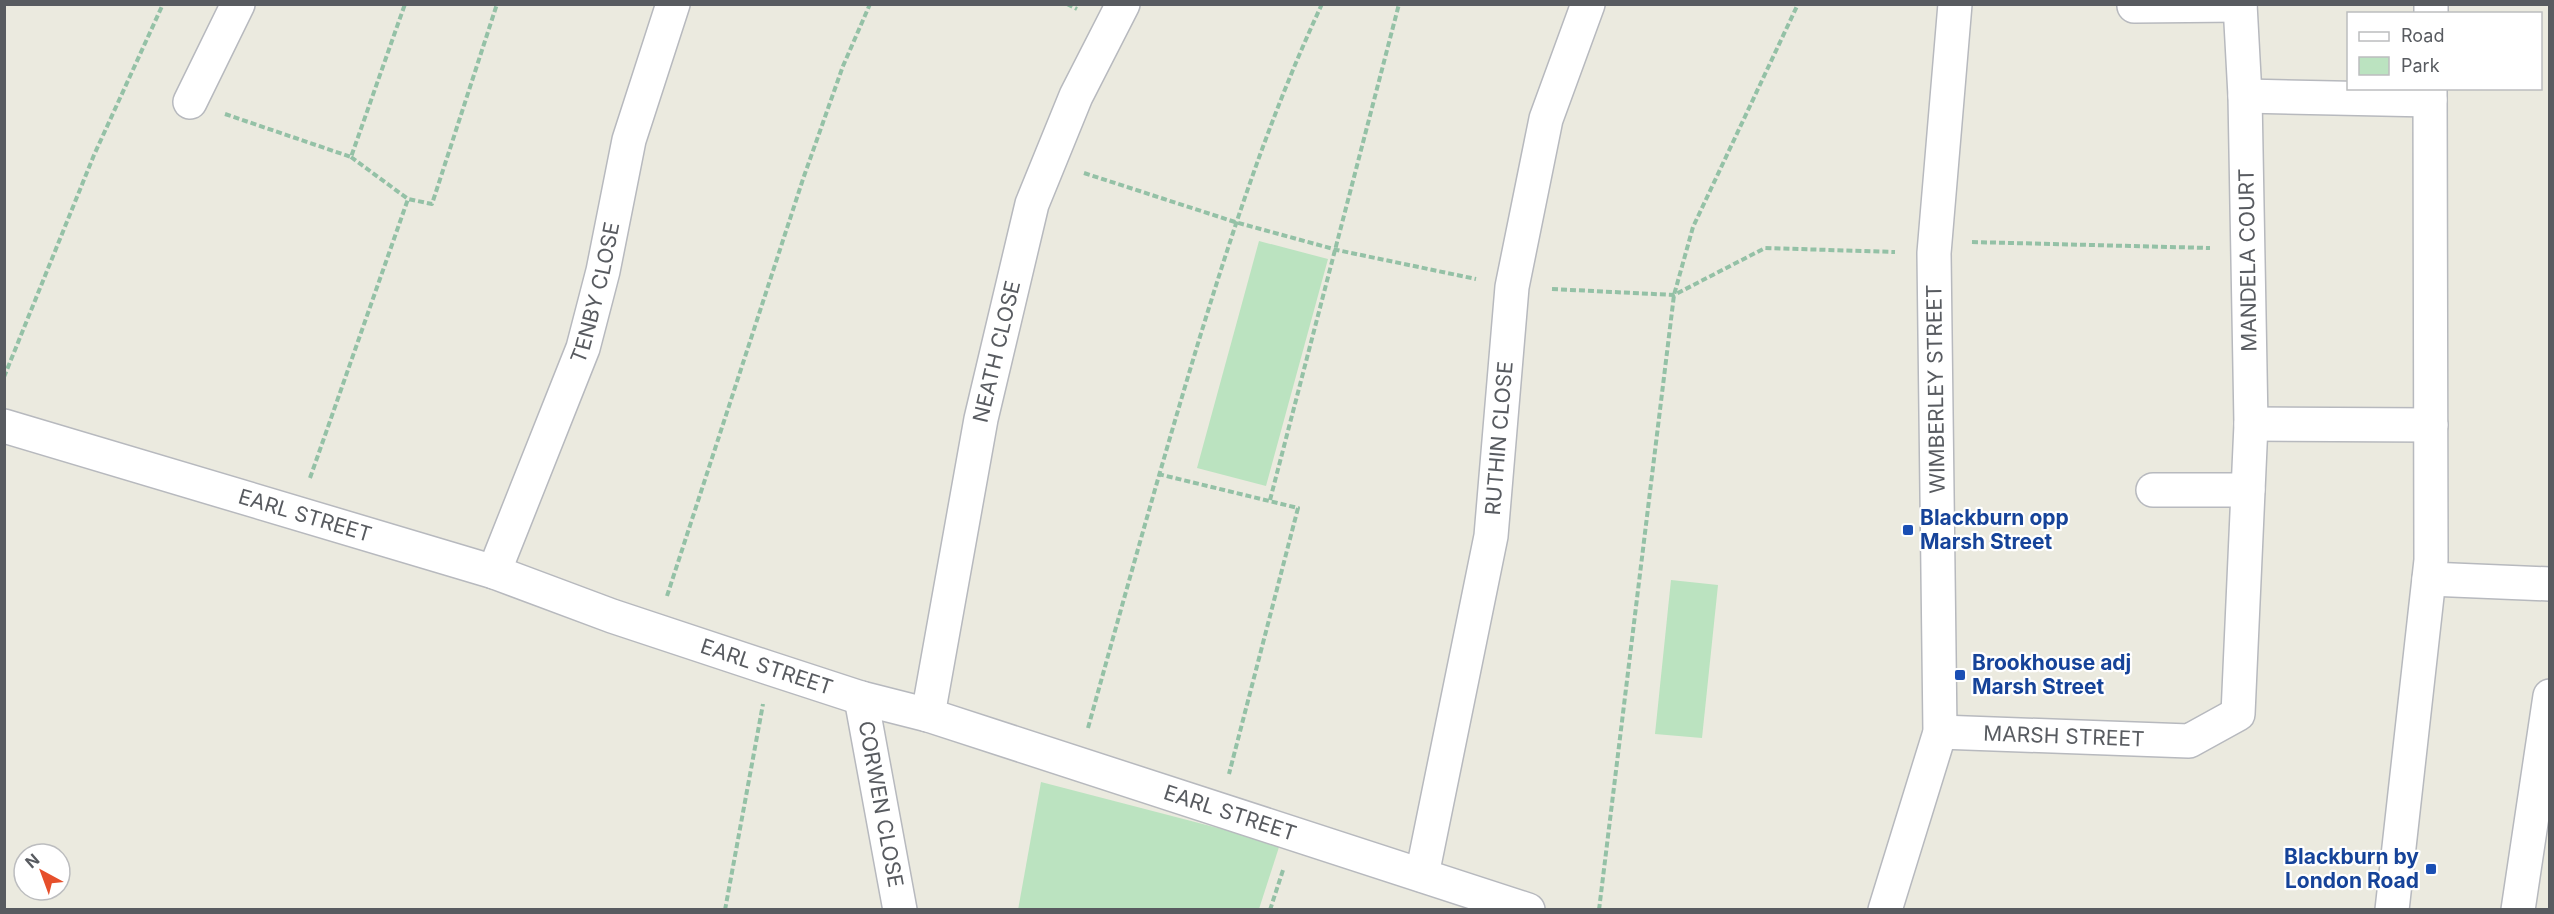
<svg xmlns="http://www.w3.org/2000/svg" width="2554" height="914" font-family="Inter,sans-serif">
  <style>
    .green { fill: #bbe3c0 }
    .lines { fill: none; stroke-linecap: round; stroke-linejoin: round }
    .minor-casing { stroke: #b7b9be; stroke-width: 36 }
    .path { stroke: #94c1a6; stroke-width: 4; stroke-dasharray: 6 3; stroke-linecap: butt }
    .minor { stroke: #fff; stroke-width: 33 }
    .transit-dot { fill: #1a4fb4; stroke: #fff; stroke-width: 2 }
    .labels { text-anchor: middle; stroke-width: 4.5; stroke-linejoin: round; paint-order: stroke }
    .street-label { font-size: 21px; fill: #585b60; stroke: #fff }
    .transit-label { font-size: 21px; font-weight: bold; fill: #164399; stroke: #fff; text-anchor: start }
  </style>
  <rect width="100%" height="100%" fill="#ebeadf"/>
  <!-- green -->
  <g class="green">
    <polygon points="1259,241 1328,259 1266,486 1197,468"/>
    <polygon points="1671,580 1718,585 1702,738 1655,734"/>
    <polygon points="1041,782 1280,844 1259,909 1018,910"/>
  </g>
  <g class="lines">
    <defs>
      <g id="minor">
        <polyline points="2134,6 2240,5"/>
        <polyline points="2431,14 2431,4"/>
        <polyline points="2245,96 2430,100"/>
        <polyline points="190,102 238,4"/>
        <polyline points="2251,424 2431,425"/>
        <path id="s1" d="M4 426 494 572 612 616 769 668 861 698 928 715 1528 910"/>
        <polyline points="2153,490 2248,490"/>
        <path id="s2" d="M494 572 583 348 603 271 629 140 673 4"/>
        <polyline points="2429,579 2550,584"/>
        <path id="s3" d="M861 698 900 910"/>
        <path id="s4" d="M928 715 981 419 1032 204 1076 96 1123 4"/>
        <path id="s5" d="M1940 732 2189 741 2238 714 2251 424 2245 96 2240 4"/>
        <path id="s6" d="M1422 875 1491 536 1512 287 1546 119 1588 4"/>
        <polyline points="1885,910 1940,732 1934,253 1955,4"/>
        <polyline points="2392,910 2431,560 2430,88"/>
        <polyline points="2518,910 2550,696"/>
      </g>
    </defs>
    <!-- minor casing -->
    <use href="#minor" class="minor-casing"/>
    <!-- path -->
    <g class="path">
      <polyline points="1067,4 1077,9"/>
      <polyline points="225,114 351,157 405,4"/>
      <polyline points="351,157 408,199"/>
      <polyline points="1084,173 1235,222 1337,250 1476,279"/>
      <polyline points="1972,242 2210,248"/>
      <polyline points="1552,289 1674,295 1765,248 1895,252"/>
      <polyline points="4,377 94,155 163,4"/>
      <polyline points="1158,474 1298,508 1229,774"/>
      <polyline points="310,478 408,199 432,204 497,4"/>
      <polyline points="1270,500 1399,4"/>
      <polyline points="667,596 803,179 843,66 870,4"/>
      <path d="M1088 728C1124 598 1160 469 1199 340 1234 226 1271 113 1322 4"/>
      <polyline points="725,910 763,704"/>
      <polyline points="1270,910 1283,870"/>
      <polyline points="1599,910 1674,295 1693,227 1798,4"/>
    </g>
    <!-- minor -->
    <use href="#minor" class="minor"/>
  </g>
  <!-- markers -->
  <g class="transit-dot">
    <rect x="1902" y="524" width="12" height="12" rx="3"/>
    <rect x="1954" y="669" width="12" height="12" rx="3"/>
    <rect x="2425" y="863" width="12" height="12" rx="3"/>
  </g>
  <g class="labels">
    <!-- street labels -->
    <g class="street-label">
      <text transform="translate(2248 260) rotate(-91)" y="7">MANDELA COURT</text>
      <text dy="7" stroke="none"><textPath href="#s2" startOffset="298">TENBY CLOSE</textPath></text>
      <text dy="7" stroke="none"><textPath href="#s4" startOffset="370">NEATH CLOSE</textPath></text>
      <text transform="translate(1936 389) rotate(-91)" y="7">WIMBERLEY STREET</text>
      <text dy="7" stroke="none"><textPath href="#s6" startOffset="444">RUTHIN CLOSE</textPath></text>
      <text dy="7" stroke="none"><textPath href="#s1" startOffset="314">EARL STREET</textPath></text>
      <text dy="7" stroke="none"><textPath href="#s1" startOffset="800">EARL STREET</textPath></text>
      <text dy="7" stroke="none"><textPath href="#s5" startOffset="124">MARSH STREET</textPath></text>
      <text dy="7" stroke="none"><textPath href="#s3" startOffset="108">CORWEN CLOSE</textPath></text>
      <text dy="7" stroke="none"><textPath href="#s1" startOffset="1286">EARL STREET</textPath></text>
    </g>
    <!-- transit labels -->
    <g class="transit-label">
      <text x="1920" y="525">Blackburn opp<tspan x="1920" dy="24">Marsh Street</tspan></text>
      <text x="1972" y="670">Brookhouse adj<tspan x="1972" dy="24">Marsh Street</tspan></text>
      <text x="2419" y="864" text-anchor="end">Blackburn by<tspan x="2419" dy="24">London Road</tspan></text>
    </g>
  </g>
  <!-- border -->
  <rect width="2554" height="914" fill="none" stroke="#585b60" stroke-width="12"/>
  <!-- legend -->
  <rect x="2347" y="12" width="195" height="78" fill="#ffffff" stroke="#bcbdbf" stroke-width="1.5"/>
  <rect x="2359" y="32" width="30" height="9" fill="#ffffff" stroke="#bcbdbf" stroke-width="1.5"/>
  <text x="2401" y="42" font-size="18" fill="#585b60">Road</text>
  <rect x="2359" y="57" width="30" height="18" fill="#bbe3c0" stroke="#bcbdbf" stroke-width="1.5"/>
  <text x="2401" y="72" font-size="18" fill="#585b60">Park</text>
  <!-- north arrow -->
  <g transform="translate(42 872) rotate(319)"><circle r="28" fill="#ffffff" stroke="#bcbdbf" stroke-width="1.5"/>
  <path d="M0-4.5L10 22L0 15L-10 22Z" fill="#e64f2b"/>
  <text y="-9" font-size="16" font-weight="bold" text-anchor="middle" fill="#585b60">N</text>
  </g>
</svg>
